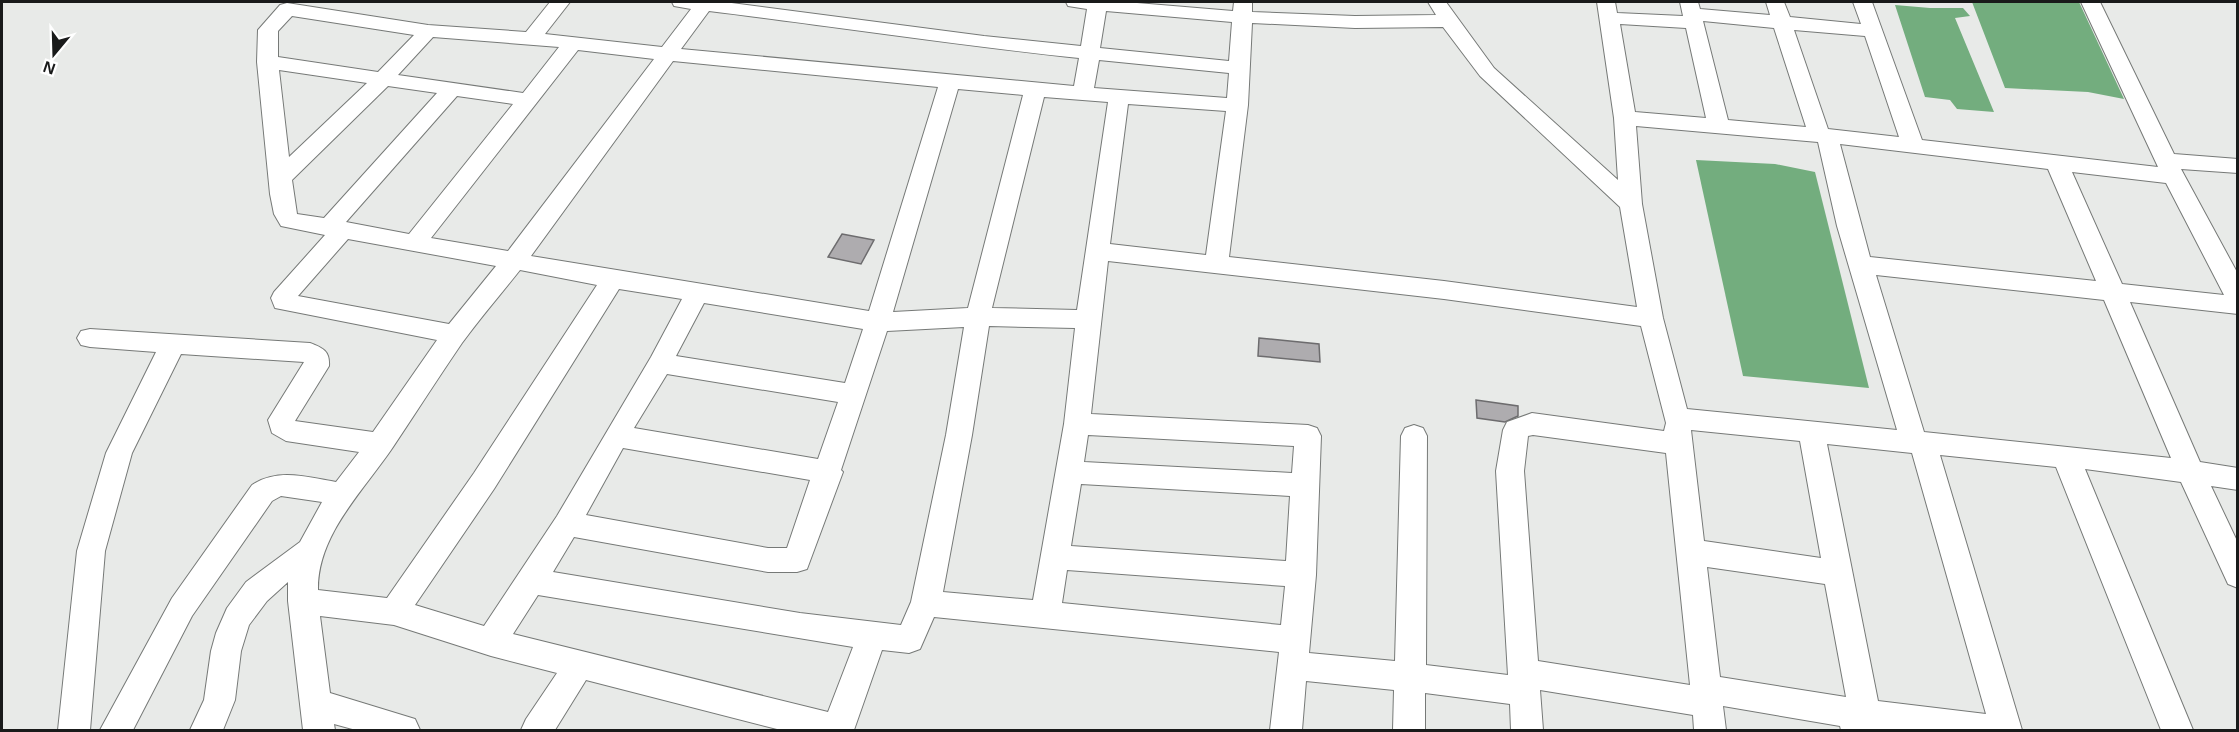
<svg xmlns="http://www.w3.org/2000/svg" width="2239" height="732" font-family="Helvetica,sans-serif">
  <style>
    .water { fill: #73ad7e }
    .building { fill: #aeacaf; stroke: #6d6c6e; stroke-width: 1.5 }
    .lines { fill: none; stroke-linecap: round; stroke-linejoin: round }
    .minor-casing { stroke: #767977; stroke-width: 2 }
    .minor { fill: #fff; fill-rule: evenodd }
  </style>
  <rect width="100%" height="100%" fill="#e8eae8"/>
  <!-- water -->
  <g class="water">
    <polygon points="1972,2 2079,2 2124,99 2088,92 2005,88"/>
    <polygon points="1895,5 1930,8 1963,8 1970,16 1955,18 1994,112 1957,109 1950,100 1925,97"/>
    <polygon points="1696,160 1775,164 1815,172 1869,388 1743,376"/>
  </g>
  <!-- building -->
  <g class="building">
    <polygon points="842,234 874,240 861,264 828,257"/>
    <polygon points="1259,338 1319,344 1320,362 1258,356"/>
    <polygon points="1476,400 1518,406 1518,416 1505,422 1477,418"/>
  </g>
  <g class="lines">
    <defs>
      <path id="minor" d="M550 2H570L545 34 662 47 691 9 674 6 672 2H724L984 36 1081 46 1087 9 1068 6 1066 2H1125L1233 11 1234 2H1252V12L1355 16 1436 15 1428 2H1446L1494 68 1618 180 1614 118 1597 2H1615L1617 13 1683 16 1680 2H1698L1700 9 1770 15 1766 2H1784L1790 17 1861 24 1853 2H1872L1922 140 2158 167 2081 2H2100L2174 154 2238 159V173L2181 169 2238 274V314L2130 302 2200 462 2238 468V490L2211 486 2238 543V588L2228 584 2181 482 2085 469 2193 730H2161L2056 467 1940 455 2022 730H1841L1840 726 1723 706 1726 730H1694L1693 715 1540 690 1543 730H1511L1510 704 1425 693V730H1393L1394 690 1306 681 1302 730H1270L1279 652 934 617 920 649 909 653 882 650 854 730H781L586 680 555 730H521L526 719 557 673 491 656 394 625 320 616 330 693 415 719 420 730H356L334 724 335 730H303L288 601V582L267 601 249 625 241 651 235 700 223 730H190L204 700 211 651 216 633 227 608 246 582 300 542 322 502 281 496 272 501 192 616 133 730H100L172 598 252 485C278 468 307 477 336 482L359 452 286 441 272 433 268 420 304 362 181 354 132 453 105 551 90 730H58L77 551 106 453 156 352 90 347 81 345 77 338 81 331 90 329 310 343C323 348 330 351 329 366L295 421 373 432 437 340 275 308 271 298 274 292 325 235 281 226 274 214 270 194 257 62 258 30 280 5 287 3 428 25 526 32ZM709 11C832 26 955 45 1079 58L1074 86 681 49ZM1106 11 1232 22 1229 61 1100 48ZM292 16 414 35 378 72 278 57V31ZM1703 21 1774 28 1806 127 1728 120ZM1252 23 1355 28 1443 27 1480 76 1620 207 1637 307 1444 281 1229 257 1248 105ZM1620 24 1686 28 1706 118 1635 112ZM1794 30 1865 36 1899 137 1828 129ZM433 37 559 47 523 93 398 75ZM578 50 654 59 508 251 431 238ZM1099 60 1229 73 1227 98 1094 88ZM673 61 938 87 869 311 531 256ZM279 70 367 83 289 157ZM388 86 437 93 324 218 297 214 292 180ZM958 89 1023 95 968 308 893 312ZM457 96 513 104 409 234 346 222ZM1044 97 1108 102 1077 310 992 308ZM1128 104 1226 111 1206 255 1110 244ZM1636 126 1818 142 1837 226 1897 430 1687 409 1663 318 1642 204ZM1840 144 2048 169 2096 281 1870 257ZM2072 172 2166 183 2224 295 2122 284ZM348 239 496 266 449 324 298 296ZM1108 261 1444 299 1641 326 1666 423 1664 431 1532 413 1507 422 1503 430 1496 471 1508 675 1426 665 1427 436 1423 428 1414 425 1405 428 1401 436 1395 661 1309 653 1316 575 1321 436 1317 428 1308 425 1091 414ZM520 270 597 285 474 473 387 598 318 590C317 536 362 492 391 450 415 414 438 378 462 343 480 318 501 294 520 270ZM1876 275 2104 300 2171 458 1924 432ZM619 289 682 299 651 357 557 516 484 626 415 605 494 489ZM704 303 863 329 845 383 676 356ZM989 326 1075 328 1064 424 1033 600 943 592 972 435ZM964 327 946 435 911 602 901 625 800 613 553 572 574 537 768 572H797L807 569 843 472 841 470 887 331ZM667 374 838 402 818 459 634 428ZM1691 430 1800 441 1821 558 1704 541ZM1088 435 1294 446 1292 473 1084 462ZM1533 435 1666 453 1690 685 1538 661 1524 471 1528 436ZM1827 444 1912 453 1986 714 1878 701ZM623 448 810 480 787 548H768L586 515ZM1081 484 1290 496 1286 561 1071 546ZM1707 567 1825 584 1846 697 1720 677ZM1067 570 1285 586 1281 625 1062 603ZM538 595 853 647 828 712 513 634Z"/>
    </defs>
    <!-- minor casing -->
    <use href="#minor" class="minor-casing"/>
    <!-- minor -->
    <use href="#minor" class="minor"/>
  </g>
  <!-- border -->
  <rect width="2239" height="732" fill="none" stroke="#191a1a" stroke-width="6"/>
  <!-- north arrow -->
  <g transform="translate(54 54) rotate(199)" stroke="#ffffff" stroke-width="4.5" paint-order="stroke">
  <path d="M0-4.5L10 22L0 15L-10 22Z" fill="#191a1a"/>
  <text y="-9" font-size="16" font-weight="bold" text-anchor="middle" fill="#191a1a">N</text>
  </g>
</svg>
